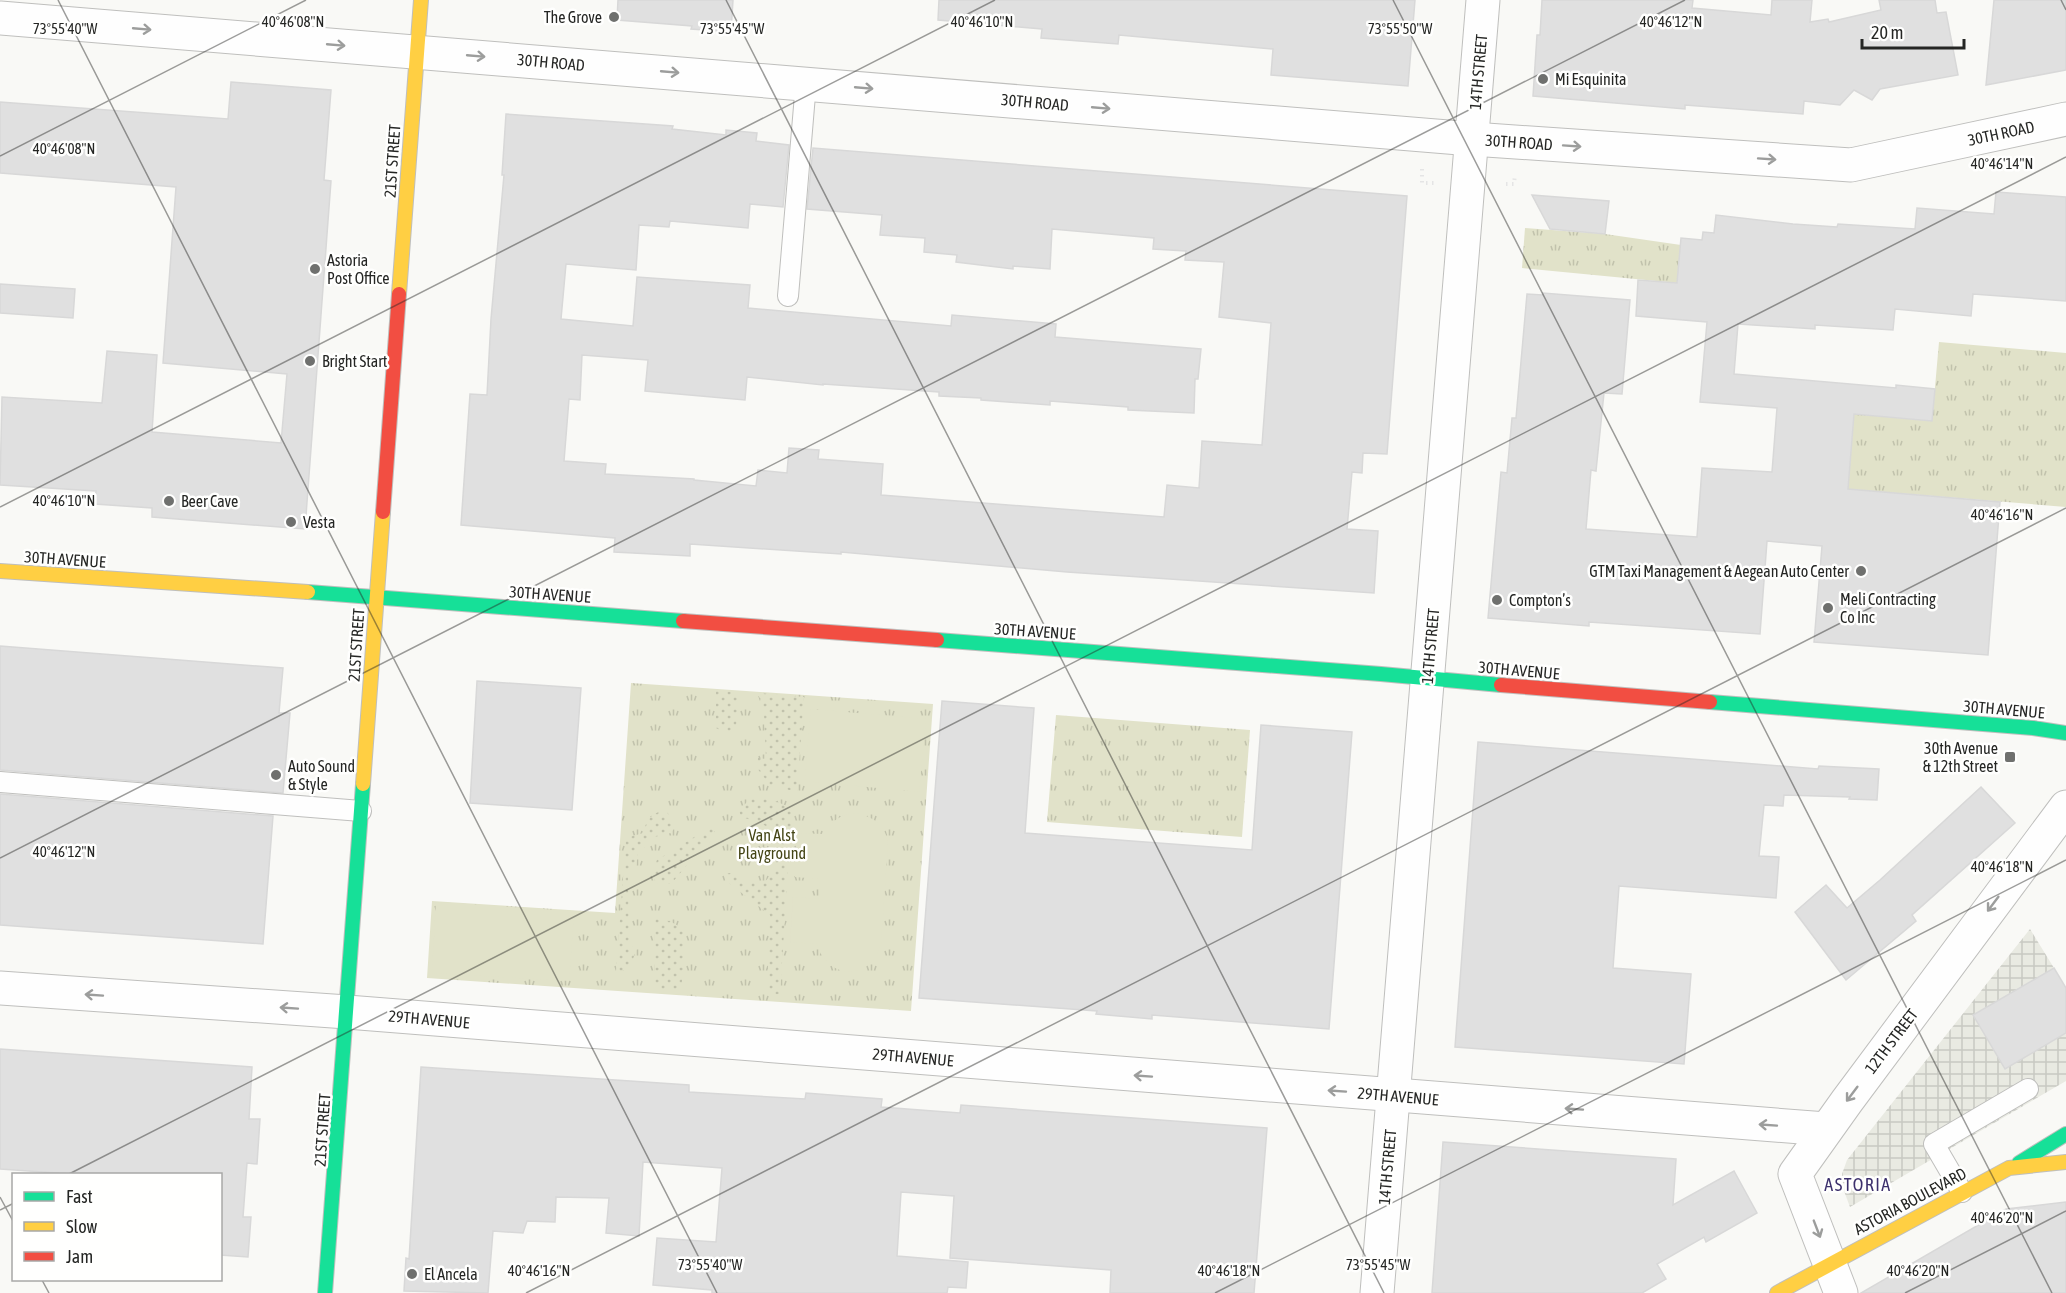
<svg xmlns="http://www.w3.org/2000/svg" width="2066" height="1293" font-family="'Asap Condensed',sans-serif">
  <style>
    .industrial { fill: url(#industrial-grid) }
    .grass { fill: url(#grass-tufts) }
    .garden { fill: url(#garden-dots) }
    .pitch { fill: #e1e2c9 }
    .building { fill: #e0e0e0; stroke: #d8d8d8; stroke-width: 1.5 }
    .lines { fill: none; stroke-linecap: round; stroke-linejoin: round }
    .lane-casing { stroke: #bfbfbd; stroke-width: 22 }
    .street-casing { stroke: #bfbfbd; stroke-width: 35 }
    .fast-casing { stroke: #bfbfbd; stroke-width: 16 }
    .slow-casing { stroke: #bfbfbd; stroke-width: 16 }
    .jam-casing { stroke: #bfbfbd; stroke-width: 16 }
    .path { stroke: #e5e5e5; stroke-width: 4; stroke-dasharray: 1.5 4.5; stroke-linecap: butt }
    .lane { stroke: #fefefe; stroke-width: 20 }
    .street { stroke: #fefefe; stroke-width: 33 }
    .fast { stroke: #16e098; stroke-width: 14 }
    .slow { stroke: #ffcf43; stroke-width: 14 }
    .jam { stroke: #f24e42; stroke-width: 14 }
    .oneway { stroke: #9c9d9c }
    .ticks { fill: none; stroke: #252624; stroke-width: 1.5; stroke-opacity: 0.45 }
    .poi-dot { fill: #6f706e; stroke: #fffffe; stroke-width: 2 }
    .labels { text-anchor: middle; stroke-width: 5; stroke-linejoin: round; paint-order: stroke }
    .poi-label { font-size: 16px; fill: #252624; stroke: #fffffe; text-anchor: start }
    .street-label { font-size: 16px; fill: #252624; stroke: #fffffe }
    .park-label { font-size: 16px; fill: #444515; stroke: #fffffe }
    .neighbourhood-label { font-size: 18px; letter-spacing: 1.5px; fill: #3c306c; stroke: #fffffe }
    .ticks-label { font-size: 15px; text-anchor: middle; fill: #252624; stroke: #fffffe; stroke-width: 5; stroke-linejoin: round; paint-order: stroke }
  </style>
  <defs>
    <pattern id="industrial-grid" width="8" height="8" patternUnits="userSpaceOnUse" patternTransform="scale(1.5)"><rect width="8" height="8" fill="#e9eae2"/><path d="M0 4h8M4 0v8" fill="none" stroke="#c8c9c2"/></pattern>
    <pattern id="grass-tufts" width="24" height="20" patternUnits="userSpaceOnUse" patternTransform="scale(1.5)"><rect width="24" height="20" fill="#e1e2c9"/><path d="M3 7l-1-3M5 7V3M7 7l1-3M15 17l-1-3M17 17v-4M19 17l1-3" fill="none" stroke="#c1c2ac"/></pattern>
    <pattern id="garden-dots" width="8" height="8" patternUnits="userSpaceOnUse" patternTransform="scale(1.5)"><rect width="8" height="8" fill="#e1e2c9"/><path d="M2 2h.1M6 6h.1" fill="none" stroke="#c1c2ac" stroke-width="1.8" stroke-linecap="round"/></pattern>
  </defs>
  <rect width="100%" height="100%" fill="#f9f9f6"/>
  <!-- industrial -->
  <polygon class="industrial" points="2030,929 2054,968 1974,1015 2066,1033 2066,1081 1850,1207 1844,1191 1842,1174 1847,1160"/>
  <!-- grass -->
  <g class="grass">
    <polygon points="1525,228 1605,234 1681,245 1677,283 1522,268"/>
    <polygon points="1939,342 2066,353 2066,507 1848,489 1854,414 1932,421"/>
    <polygon points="631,683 933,704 911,1011 427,978 432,901 615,913"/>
    <polygon points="1056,715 1250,730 1242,837 1047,822"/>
  </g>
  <!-- garden -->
  <g class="garden">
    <polygon points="716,691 738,692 736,732 728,734 716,728"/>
    <polygon points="758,693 804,697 797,792 770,785 757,768 758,758 766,759 764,713"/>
    <path d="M750 799H770L792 808 780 994 767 995 770 915 725 880V874L730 873 743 881 764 883C781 864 779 855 774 831L759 822 741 817 739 810Z"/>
    <path d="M667 810V812L676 825 671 833 650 838 648 846 638 850 636 869 628 870 629 946 637 948 630 967 622 971H616L626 838 643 833C647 819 652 812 667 810Z"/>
    <polygon points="712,826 716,835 706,846 687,859 687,865 671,884 656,883 652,873 657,860"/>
    <path d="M657 918C667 920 680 923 684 934 687 943 682 980 681 991L655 990 654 922Z"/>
  </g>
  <!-- pitch -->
  <g class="pitch">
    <polygon points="811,709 926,719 919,792 805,781"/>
    <path d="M854 813C872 816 886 824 888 844L881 944C871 981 827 980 817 944L790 942 793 897 819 899 820 879 795 877 799 833 824 834C831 821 840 815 854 813Z"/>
    <polygon points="436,902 574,911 569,981 432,973"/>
  </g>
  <!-- building -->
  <g class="building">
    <polygon points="618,0 733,0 731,32 691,29 692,26 617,20"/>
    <polygon points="939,0 1415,0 1408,86 1271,75 1273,49 1119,35 1118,44 1041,38 1042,29 938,20"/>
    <polygon points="1542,0 1693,0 1692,8 1771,15 1772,0 1812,0 1810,22 1828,19 1829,22 1881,10 1879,0 1935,0 1937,13 1946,12 1958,75 1880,89 1872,100 1854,90 1840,105 1804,101 1803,114 1685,105 1685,109 1533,96 1537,35 1540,35"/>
    <polygon points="1994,0 2066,0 2066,70 1986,85"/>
    <polygon points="231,82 331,90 324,180 331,181 305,529 152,517 152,508 95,504 96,491 0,485 2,397 102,403 107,351 157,355 152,432 281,443 287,374 163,363 176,187 0,173 0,102 228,119"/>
    <polygon points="506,114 673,126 672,129 726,135 726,130 757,133 756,141 789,145 783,207 750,204 748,228 670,221 669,227 639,225 636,270 566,264 561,319 633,326 637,277 750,285 748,308 951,326 952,315 1056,324 1055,337 1201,349 1198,379 1195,379 1194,413 1128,410 1128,407 1050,401 1050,405 981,400 981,398 939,396 939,392 823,384 823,385 747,377 745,400 645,391 648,360 582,355 580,400 569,399 564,461 606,464 605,474 694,479 694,480 756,486 758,470 787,473 789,448 819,450 818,459 883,464 881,495 1164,517 1167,485 1199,488 1202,441 1262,445 1271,323 1219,317 1224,262 1185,260 1186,251 1153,249 1154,238 1052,229 1050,269 1013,266 1013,269 956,262 957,255 924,252 925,238 880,235 882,215 807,209 813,148 1407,196 1387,454 1363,453 1362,473 1352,472 1347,529 1378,531 1374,593 1067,572 841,552 841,554 690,544 690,556 614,552 615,538 461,525 470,394 487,395 491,319 504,175 502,175"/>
    <polygon points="1996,192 2066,197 2066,301 1973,294 1971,316 1895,309 1893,330 1815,325 1815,329 1738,324 1734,374 1896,388 1896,385 1935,389 1932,421 1854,414 1848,489 2000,502 1988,655 1814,642 1822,546 1767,541 1760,634 1589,622 1589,626 1488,618 1501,472 1507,473 1512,418 1516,418 1527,294 1543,295 1543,293 1630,300 1622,394 1604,393 1596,471 1591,470 1586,529 1697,537 1702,468 1772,472 1777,408 1700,402 1707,322 1636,316 1638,280 1677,283 1681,238 1702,240 1703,232 1714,233 1716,215 1793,224 1837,227 1838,224 1915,229 1917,208 1994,214"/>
    <polygon points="1532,195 1609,201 1605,234 1550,229"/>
    <polygon points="0,284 75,289 73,318 0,313"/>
    <polygon points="0,646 283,668 279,713 290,713 283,793 0,770"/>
    <polygon points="477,681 581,688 572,810 470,803"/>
    <polygon points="942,701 1034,708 1025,833 1252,850 1261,725 1352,732 1329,1029 1152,1015 1152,1019 1096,1014 1097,1011 919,998"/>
    <polygon points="1478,742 1818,769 1819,766 1879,769 1877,800 1849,799 1850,797 1784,795 1783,806 1764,805 1759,856 1779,857 1776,898 1619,886 1613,968 1691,974 1684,1064 1455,1047"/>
    <polygon points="1981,787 2015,823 1912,915 1916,921 1846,980 1795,912 1826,885 1847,908 1880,880"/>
    <polygon points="0,794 273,816 263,944 0,925"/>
    <polygon points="2054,968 2066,988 2066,1033 2005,1069 1973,1015"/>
    <polygon points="0,1049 252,1067 249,1119 260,1119 257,1164 247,1163 243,1217 251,1217 248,1257 220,1255 220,1174 71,1174 0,1169"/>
    <polygon points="421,1067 689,1085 689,1092 805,1099 806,1093 882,1099 881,1107 960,1113 961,1105 1267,1128 1254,1293 1110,1293 1111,1270 950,1258 954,1196 901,1192 897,1256 968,1262 966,1288 948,1287 947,1293 712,1293 712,1290 653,1285 657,1238 716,1242 722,1168 643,1162 639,1236 606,1233 609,1198 556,1197 555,1222 527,1221 523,1233 493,1231 488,1293 404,1291 406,1258 409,1259"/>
    <polygon points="1443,1142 1676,1159 1673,1205 1734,1171 1757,1213 1706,1242 1704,1237 1657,1264 1666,1279 1642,1293 1432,1293"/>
    <polygon points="2066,1202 2066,1293 1861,1293 2006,1209"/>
  </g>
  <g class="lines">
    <defs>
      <g id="lane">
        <polyline points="788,296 806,83"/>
        <polyline points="0,782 361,811"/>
        <polyline points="1962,1192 1934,1144 2028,1089"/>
      </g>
      <g id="street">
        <polyline points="0,18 1472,139 1851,165 2066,119"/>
        <polyline points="0,988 347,1012 1826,1129"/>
        <polyline points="1377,1293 1483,0"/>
        <polyline points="1841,1293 1795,1174 1847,1101 2066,807"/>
      </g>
      <g id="fast">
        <polyline points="308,592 683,621"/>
        <polyline points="937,640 1381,674 1501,685"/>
        <polyline points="1710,702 2033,728 2066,733"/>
        <polyline points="2019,1163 2066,1134"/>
        <polyline points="325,1293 363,784"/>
      </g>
      <g id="slow">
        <polyline points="399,294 421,0"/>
        <polyline points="0,571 308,592"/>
        <polyline points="363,784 383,512"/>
        <polyline points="1777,1293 2009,1168 2066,1162"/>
      </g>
      <g id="jam">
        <polyline points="383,512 399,294"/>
        <polyline points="683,621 937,640"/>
        <polyline points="1501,685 1710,702"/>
      </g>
    </defs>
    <!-- lane casing -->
    <use href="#lane" class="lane-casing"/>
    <!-- street casing -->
    <use href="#street" class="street-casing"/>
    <!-- fast casing -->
    <use href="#fast" class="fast-casing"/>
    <!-- slow casing -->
    <use href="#slow" class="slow-casing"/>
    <!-- jam casing -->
    <use href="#jam" class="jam-casing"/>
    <!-- path -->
    <g class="path">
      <polyline points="1422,169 1422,183 1435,183"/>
      <polyline points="1506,184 1514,184 1515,174"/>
    </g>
    <!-- lane -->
    <use href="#lane" class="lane"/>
    <!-- street -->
    <use href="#street" class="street"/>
    <!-- fast -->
    <use href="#fast" class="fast"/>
    <!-- slow -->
    <use href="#slow" class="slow"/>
    <!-- jam -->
    <use href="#jam" class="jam"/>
  </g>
  <!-- one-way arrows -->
  <defs><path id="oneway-shaft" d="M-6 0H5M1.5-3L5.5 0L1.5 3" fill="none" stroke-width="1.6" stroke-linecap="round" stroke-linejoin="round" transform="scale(1.5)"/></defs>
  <g class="oneway">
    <use href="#oneway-shaft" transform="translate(142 29) rotate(5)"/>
    <use href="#oneway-shaft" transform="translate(336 45) rotate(5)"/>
    <use href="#oneway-shaft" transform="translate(476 56) rotate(5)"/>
    <use href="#oneway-shaft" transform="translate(670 72) rotate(5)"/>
    <use href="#oneway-shaft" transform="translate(864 88) rotate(5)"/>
    <use href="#oneway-shaft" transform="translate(1101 108) rotate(5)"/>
    <use href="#oneway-shaft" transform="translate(1572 146) rotate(4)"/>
    <use href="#oneway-shaft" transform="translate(1767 159) rotate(4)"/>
    <use href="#oneway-shaft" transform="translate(1993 904) rotate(127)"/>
    <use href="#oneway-shaft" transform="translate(94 995) rotate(-176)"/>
    <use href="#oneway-shaft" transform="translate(289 1008) rotate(-176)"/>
    <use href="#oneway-shaft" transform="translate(1143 1076) rotate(-176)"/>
    <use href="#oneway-shaft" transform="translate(1337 1091) rotate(-176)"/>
    <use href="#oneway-shaft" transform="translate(1852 1094) rotate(127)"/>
    <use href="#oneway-shaft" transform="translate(1574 1109) rotate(-176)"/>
    <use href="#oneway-shaft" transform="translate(1768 1125) rotate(-176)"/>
    <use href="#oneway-shaft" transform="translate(1817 1229) rotate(69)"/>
  </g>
  <!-- ticks -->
  <path class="ticks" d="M58 0 717 1293M726 0 1384 1293M1393 0 2052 1293M2061 0 2066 10M0 156 306 0M0 507 995 0M0 858 1685 0M69 1174 2066 157M0 1197 14 1223M0 1210 14 1203M42 1280 49 1293M526 1293 2066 508M1215 1293 2066 860M1905 1293 2066 1211"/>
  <!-- markers -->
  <g class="poi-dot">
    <circle cx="614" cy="17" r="6"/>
    <circle cx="1543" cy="79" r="6"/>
    <circle cx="315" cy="269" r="6"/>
    <circle cx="310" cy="361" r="6"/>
    <circle cx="169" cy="501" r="6"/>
    <circle cx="291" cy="522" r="6"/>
    <circle cx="1861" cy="571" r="6"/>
    <circle cx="1497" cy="600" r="6"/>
    <circle cx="1828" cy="608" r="6"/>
    <rect x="2004" y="751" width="12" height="12" rx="3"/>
    <circle cx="276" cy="775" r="6"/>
    <circle cx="412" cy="1274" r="6"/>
  </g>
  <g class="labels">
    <!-- poi labels -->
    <g class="poi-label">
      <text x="602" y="23" text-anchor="end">The Grove</text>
      <text x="1555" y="85">Mi Esquinita</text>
      <text x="327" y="266">Astoria<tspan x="327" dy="18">Post Office</tspan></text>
      <text x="322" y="367">Bright Start</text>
      <text x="181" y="507">Beer Cave</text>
      <text x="303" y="528">Vesta</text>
      <text x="1849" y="577" text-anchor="end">GTM Taxi Management &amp; Aegean Auto Center</text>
      <text x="1840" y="605">Meli Contracting<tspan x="1840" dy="18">Co Inc</tspan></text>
      <text x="1509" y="606">Compton’s</text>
      <text x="1998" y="754" text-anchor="end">30th Avenue<tspan x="1998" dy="18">&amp; 12th Street</tspan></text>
      <text x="288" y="772">Auto Sound<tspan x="288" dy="18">&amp; Style</tspan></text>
      <text x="424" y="1280">El Ancela</text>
    </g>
    <!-- street labels -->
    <g class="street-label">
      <text transform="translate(551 62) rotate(5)" y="6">30TH ROAD</text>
      <text transform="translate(1478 72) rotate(-85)" y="6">14TH STREET</text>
      <text transform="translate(1035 102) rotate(5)" y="6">30TH ROAD</text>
      <text transform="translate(2001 133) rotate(-12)" y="6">30TH ROAD</text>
      <text transform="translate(1519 142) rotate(4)" y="6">30TH ROAD</text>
      <text transform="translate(392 161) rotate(-86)" y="6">21ST STREET</text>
      <text transform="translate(65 559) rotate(4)" y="6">30TH AVENUE</text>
      <text transform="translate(550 594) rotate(4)" y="6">30TH AVENUE</text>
      <text transform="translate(1035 631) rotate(4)" y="6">30TH AVENUE</text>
      <text transform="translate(356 645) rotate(-86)" y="6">21ST STREET</text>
      <text transform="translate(1430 646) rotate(-85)" y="6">14TH STREET</text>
      <text transform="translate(1519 670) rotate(5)" y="6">30TH AVENUE</text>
      <text transform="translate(2004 709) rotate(5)" y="6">30TH AVENUE</text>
      <text transform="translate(429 1019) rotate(5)" y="6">29TH AVENUE</text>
      <text transform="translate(1891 1041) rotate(-53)" y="6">12TH STREET</text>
      <text transform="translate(913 1057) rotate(5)" y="6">29TH AVENUE</text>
      <text transform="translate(1398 1096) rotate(5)" y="6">29TH AVENUE</text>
      <text transform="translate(322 1130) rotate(-86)" y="6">21ST STREET</text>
      <text transform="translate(1387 1167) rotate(-85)" y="6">14TH STREET</text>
      <text transform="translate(1910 1201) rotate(-28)" y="6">ASTORIA BOULEVARD</text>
    </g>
    <!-- park labels -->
    <g class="park-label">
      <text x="772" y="841">Van Alst<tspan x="772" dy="18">Playground</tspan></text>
    </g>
    <!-- neighbourhood labels -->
    <g class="neighbourhood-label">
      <text x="1858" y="1191">ASTORIA</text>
    </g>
  </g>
  <g class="ticks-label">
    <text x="982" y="27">40°46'10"N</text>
    <text x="1671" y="27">40°46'12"N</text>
    <text x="293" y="27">40°46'08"N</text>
    <text x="65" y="34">73°55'40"W</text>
    <text x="732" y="34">73°55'45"W</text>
    <text x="1400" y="34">73°55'50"W</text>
    <text x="64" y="154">40°46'08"N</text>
    <text x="2002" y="169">40°46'14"N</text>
    <text x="64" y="506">40°46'10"N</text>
    <text x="2002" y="520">40°46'16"N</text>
    <text x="64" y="857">40°46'12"N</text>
    <text x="2002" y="872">40°46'18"N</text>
    <text x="2002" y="1223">40°46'20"N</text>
    <text x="710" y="1270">73°55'40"W</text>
    <text x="1378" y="1270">73°55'45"W</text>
    <text x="539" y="1276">40°46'16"N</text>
    <text x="1229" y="1276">40°46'18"N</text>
    <text x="1918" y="1276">40°46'20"N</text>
  </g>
  <!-- legend -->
  <rect x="12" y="1173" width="210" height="108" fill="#fffffe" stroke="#a8a8a7" stroke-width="1.5"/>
  <rect x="24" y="1192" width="30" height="9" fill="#16e098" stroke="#a8a8a7" stroke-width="1.5"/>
  <text x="66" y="1203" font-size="18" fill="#252624">Fast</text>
  <rect x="24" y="1222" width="30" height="9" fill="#ffcf43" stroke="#a8a8a7" stroke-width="1.5"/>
  <text x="66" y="1233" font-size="18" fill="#252624">Slow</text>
  <rect x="24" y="1252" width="30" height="9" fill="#f24e42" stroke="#a8a8a7" stroke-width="1.5"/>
  <text x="66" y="1263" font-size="18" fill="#252624">Jam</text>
  <!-- scale -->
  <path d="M1862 39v9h102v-9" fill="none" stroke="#252624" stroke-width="3"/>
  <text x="1871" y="39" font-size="18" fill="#252624" stroke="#fffffe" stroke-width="4.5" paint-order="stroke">20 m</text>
</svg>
